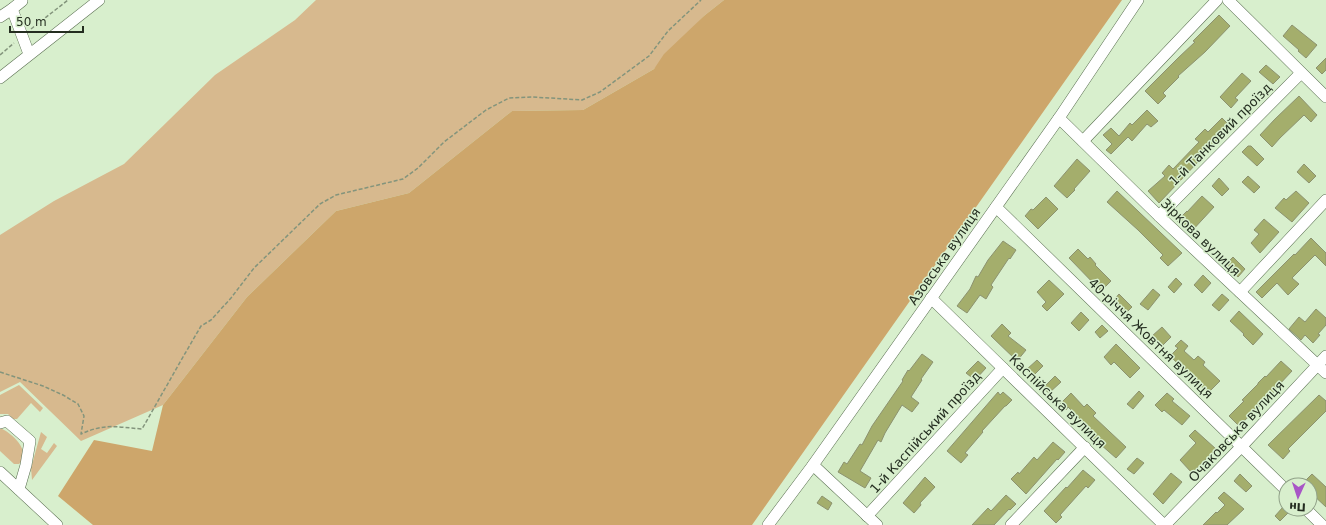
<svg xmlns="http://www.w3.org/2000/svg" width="1326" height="525" font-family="'DejaVu Sans',sans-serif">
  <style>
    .green { fill: #d7b98e }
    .forest { fill: #cda66b }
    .building { fill: #a4ae6c; stroke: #8c926f }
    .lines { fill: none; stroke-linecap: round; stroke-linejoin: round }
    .minor-casing { stroke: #5a6f51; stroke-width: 12 }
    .path { stroke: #83947c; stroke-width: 1.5; stroke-dasharray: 4 2; stroke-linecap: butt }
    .minor { stroke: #fff; stroke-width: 11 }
    .labels { text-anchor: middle; stroke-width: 3; stroke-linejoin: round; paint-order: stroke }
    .street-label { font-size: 13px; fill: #242d20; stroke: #d8efcd }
  </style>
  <rect width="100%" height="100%" fill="#d8efcd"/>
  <!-- green -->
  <g class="green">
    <polygon points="316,0 724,0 705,15 654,69 583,110 512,111 409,193 336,211 247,297 163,405 81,441 20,382 0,392 0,235 54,201 124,164 215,75 295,20"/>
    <polygon points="19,385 43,408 40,412 31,403 17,419 13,419 8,414 0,414 0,395"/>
    <path d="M0 428C11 432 33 452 19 464H14L0 451Z"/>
    <polygon points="41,432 47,437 41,449 47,453 54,443 57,446 32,480 31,468"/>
  </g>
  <!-- forest -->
  <polygon class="forest" points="724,0 1122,0 752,525 93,525 58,496 94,440 152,451 163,405 247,297 336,211 409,193 512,111 583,110 654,69 664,54 705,15"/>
  <!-- building -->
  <g class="building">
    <polygon points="1219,15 1230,26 1205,52 1178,76 1179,77 1163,93 1166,96 1158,104 1145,91 1178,58 1195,42 1193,41"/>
    <polygon points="1292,25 1317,45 1306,58 1298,51 1299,50 1283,36"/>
    <polygon points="1326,58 1326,70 1322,74 1316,68"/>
    <polygon points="1266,65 1280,77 1273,84 1259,72"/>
    <polygon points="1242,73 1251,81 1235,98 1238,100 1231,108 1220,97"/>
    <polygon points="1299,96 1317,115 1311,122 1304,115 1280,138 1272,147 1260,135 1275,119"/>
    <polygon points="1147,110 1158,121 1151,127 1147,124 1132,141 1128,137 1111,154 1106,150 1112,144 1103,135 1111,128 1119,136 1130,123 1132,125"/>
    <polygon points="1222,118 1232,128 1197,160 1198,162 1159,203 1148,191 1165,176 1162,173 1169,165 1173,169 1199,142 1195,139 1205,129 1208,132"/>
    <polygon points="1248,146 1251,146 1264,159 1257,166 1242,152"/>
    <polygon points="1077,159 1090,171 1074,189 1075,190 1067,198 1054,186"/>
    <polygon points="1304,164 1316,176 1309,183 1297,172"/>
    <polygon points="1248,176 1260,187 1254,193 1242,182"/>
    <polygon points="1219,178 1229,189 1222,196 1212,186"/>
    <polygon points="1117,191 1182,253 1168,266 1160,258 1163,255 1138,230 1107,202"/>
    <polygon points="1296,191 1309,203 1292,222 1275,208 1284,198 1286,200"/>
    <polygon points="1202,196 1214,207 1190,233 1177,221 1187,211 1187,212"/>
    <polygon points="1046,197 1058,209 1038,229 1025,216 1031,209 1033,210"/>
    <polygon points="1264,219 1279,232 1260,253 1251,243 1259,234 1254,230"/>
    <polygon points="1311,238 1326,253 1326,266 1315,255 1292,278 1299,284 1288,295 1277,283 1262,298 1256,292 1294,254 1295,255"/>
    <polygon points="1003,241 1016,250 1010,259 1009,258 991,285 993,287 986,299 980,295 967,313 957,306 970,289 976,276 978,277 988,260"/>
    <polygon points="1078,249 1088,259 1090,257 1096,264 1095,265 1111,281 1101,291 1069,258"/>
    <polygon points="1233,257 1245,269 1238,277 1225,265"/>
    <polygon points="1203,275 1211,283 1202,293 1194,285"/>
    <polygon points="1176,278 1182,284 1174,293 1168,287"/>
    <polygon points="1049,280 1064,294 1047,311 1042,306 1046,302 1037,292"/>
    <polygon points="1153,289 1160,295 1148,310 1140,304"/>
    <polygon points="1119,294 1132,307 1125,314 1112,302"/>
    <polygon points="1222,294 1229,300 1219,311 1212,305"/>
    <polygon points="1316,309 1326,318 1326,325 1318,334 1320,335 1313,343 1305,335 1301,340 1289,329 1299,317 1305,322"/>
    <polygon points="1239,311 1263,334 1253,345 1243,335 1244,334 1230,321"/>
    <polygon points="1081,312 1089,320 1079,331 1071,323"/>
    <polygon points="1002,324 1011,333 1008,336 1026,350 1017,361 991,336"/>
    <polygon points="1102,325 1108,331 1100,338 1095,332"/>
    <polygon points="1162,327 1171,337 1161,347 1151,337"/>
    <polygon points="1181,340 1188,346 1184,351 1194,360 1198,356 1205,362 1203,365 1220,381 1208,393 1170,356 1178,348 1175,346"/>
    <polygon points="1116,344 1140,368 1130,378 1114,362 1111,365 1104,357"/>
    <polygon points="922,354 933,362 921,379 922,380 911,397 919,403 912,412 902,405 885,433 881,442 878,440 860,471 871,478 865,488 838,472 844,462 847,464 860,444 862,445 872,426 903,381 902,380 908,370 909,371"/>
    <polygon points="1037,360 1043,366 1033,376 1026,370"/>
    <polygon points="978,361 986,368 975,380 966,373"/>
    <polygon points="1281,361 1292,371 1277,387 1278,388 1239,426 1229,416 1244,401 1242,400 1258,384 1258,383 1265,376 1266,377"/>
    <polygon points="1055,376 1061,382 1049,393 1043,388"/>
    <polygon points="1139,391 1144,396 1133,409 1127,404"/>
    <polygon points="998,392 1000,395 1003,392 1012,400 1006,406 1005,406 982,431 983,432 965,453 968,455 961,463 947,451"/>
    <polygon points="1071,393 1084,407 1087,404 1096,413 1093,416 1126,447 1116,458 1092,437 1095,434 1068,407 1066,410 1060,404"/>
    <polygon points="1167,393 1174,399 1172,401 1190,416 1182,425 1164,410 1162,412 1155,405"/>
    <polygon points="1319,395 1326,401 1326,411 1288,449 1290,451 1283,459 1268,445"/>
    <polygon points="1195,430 1216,449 1192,473 1180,460 1196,443 1189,436"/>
    <polygon points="1053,442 1065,452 1058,460 1057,459 1026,494 1011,479 1018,472 1019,474 1034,457 1037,460"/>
    <polygon points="1137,458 1144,463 1134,474 1127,469"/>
    <polygon points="1083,470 1095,480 1088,488 1086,486 1060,515 1062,517 1056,523 1044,511 1066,487 1067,488"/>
    <polygon points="1171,473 1182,482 1163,504 1153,494"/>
    <polygon points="1240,474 1252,486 1246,492 1234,481"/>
    <polygon points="1312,474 1326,487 1326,507 1310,492 1310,485 1301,485"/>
    <polygon points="925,477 935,487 920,503 921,505 914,513 903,503"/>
    <polygon points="1224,492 1244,509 1227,525 1203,525 1216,512 1217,513 1225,505 1218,498"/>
    <polygon points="1006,495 1016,504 1010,510 1009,509 994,525 972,525 988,508 991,511"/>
    <polygon points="822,496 832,503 828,510 817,503"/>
    <polygon points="1283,507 1289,512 1280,521 1275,516"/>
  </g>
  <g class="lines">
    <defs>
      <g id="minor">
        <polyline points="1228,0 1326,97"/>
        <polyline points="12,9 22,1"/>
        <polyline points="0,17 12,9 29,54"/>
        <polyline points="0,78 99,0"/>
        <polyline points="1059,118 1159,216 1326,373"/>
        <polyline points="1083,141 1217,0"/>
        <polyline points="996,207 1286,490"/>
        <polyline points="1159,216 1301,73"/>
        <polyline points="1240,292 1326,200"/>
        <polyline points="931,298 1164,525"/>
        <polyline points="0,423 7,421 30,441 26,465 19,489"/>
        <polyline points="813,465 877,525"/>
        <polyline points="0,472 57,525"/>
        <polyline points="1306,509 1322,525"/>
        <polyline points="867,516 1003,368"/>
        <polyline points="768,525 813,465 1059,118 1138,0"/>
        <polyline points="1011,525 1085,447"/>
        <polyline points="1165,525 1242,446 1326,356"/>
      </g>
    </defs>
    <!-- minor casing -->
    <use href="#minor" class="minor-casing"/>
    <!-- path -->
    <g class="path">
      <polyline points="31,29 68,0"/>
      <polyline points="0,55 14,43"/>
      <path d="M0 372 43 386 63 395 78 404 84 416 81 434C105 423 117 427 142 429L183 357 201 326 211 320 231 298 254 268 320 204 336 195 403 179 418 168 444 142 486 110 509 98 533 97 582 100 600 92 649 56 668 31 701 0"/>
    </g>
    <!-- minor -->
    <use href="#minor" class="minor"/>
  </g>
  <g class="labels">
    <!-- street labels -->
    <g class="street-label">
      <text transform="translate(1220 134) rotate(-45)" y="5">1-й Танковий проїзд</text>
      <text transform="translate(1201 237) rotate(44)" y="5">Зіркова вулиця</text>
      <text transform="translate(944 256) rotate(-55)" y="5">Азовська вулиця</text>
      <text transform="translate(1151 338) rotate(44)" y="5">40-річчя Жовтня вулиця</text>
      <text transform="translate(1058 401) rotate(44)" y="5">Каспійська вулиця</text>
      <text transform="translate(1236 431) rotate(-47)" y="5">Очаковська вулиця</text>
      <text transform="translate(925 432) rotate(-48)" y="5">1-й Каспійський проїзд</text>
    </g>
  </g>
  <!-- north arrow -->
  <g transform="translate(1298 497) rotate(183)"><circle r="19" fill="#d8efcd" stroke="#90a188"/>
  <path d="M0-3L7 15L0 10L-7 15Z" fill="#a856c6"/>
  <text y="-6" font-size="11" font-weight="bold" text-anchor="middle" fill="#242d20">Пн</text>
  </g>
  <!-- scale -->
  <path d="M10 26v6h73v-6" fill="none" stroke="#242d20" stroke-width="2"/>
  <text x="16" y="26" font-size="12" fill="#242d20" stroke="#d8efcd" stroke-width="3" paint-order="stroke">50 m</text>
</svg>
